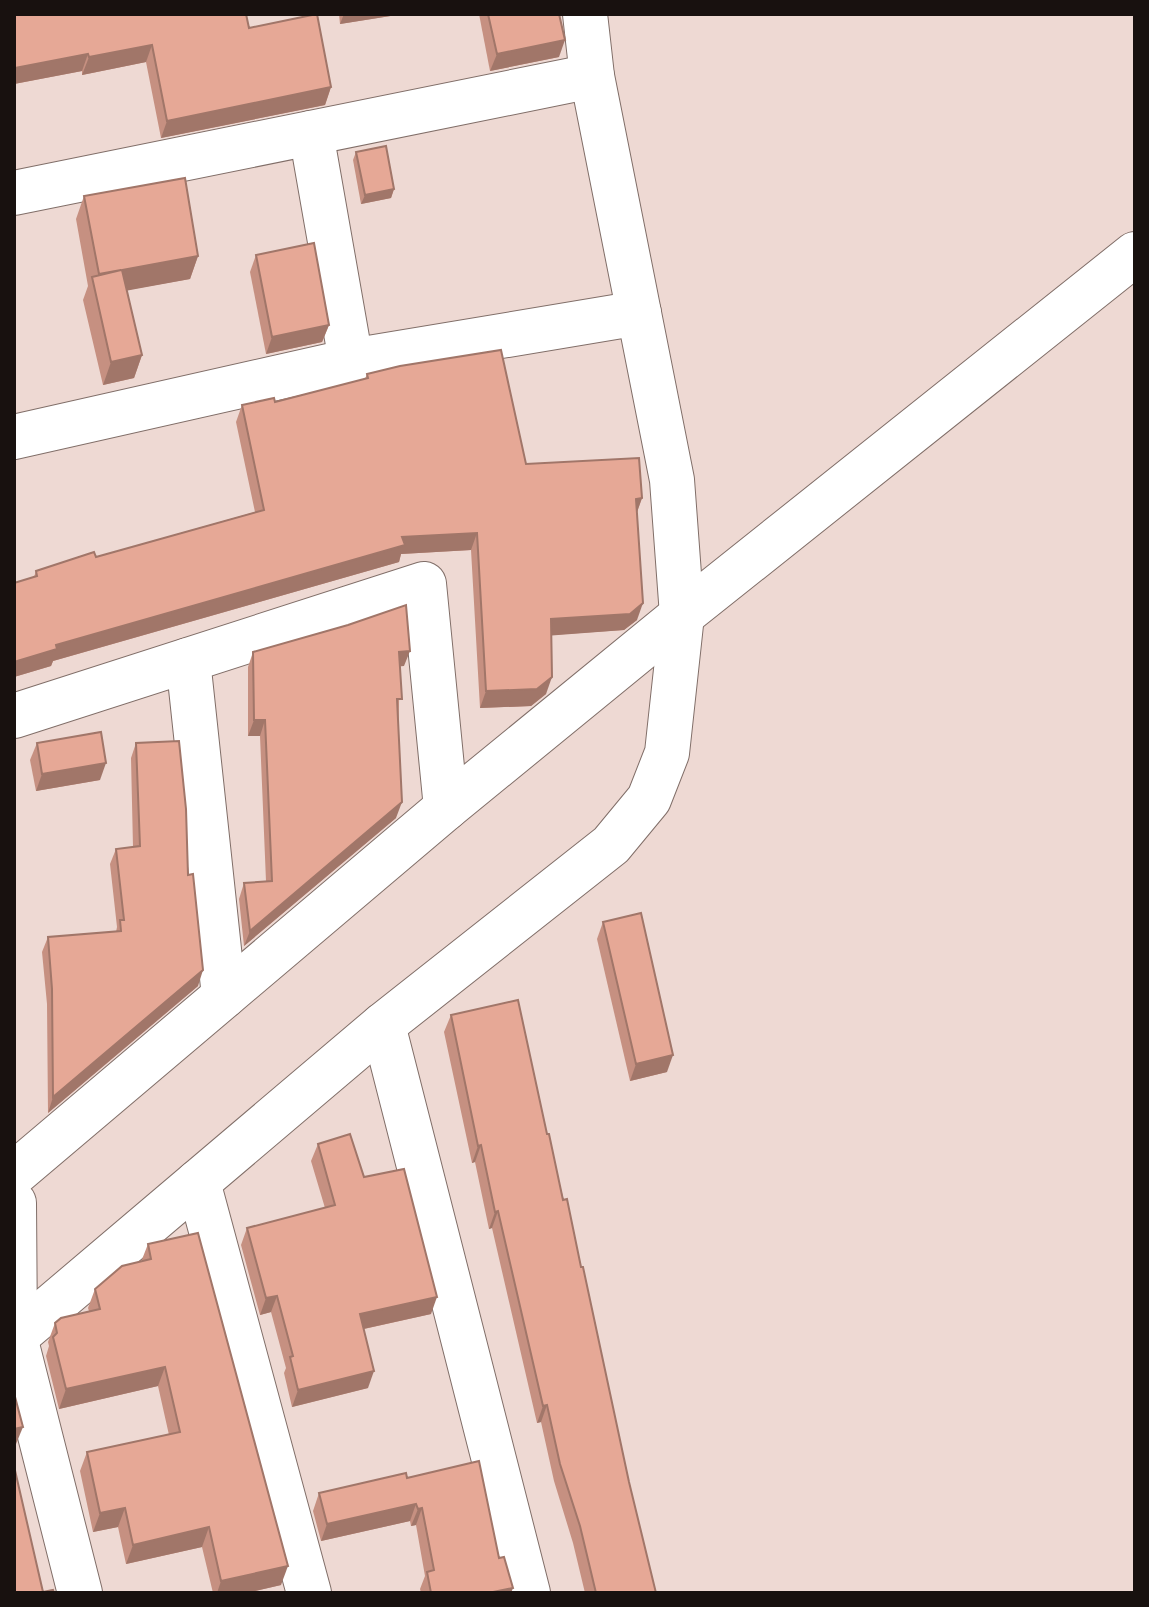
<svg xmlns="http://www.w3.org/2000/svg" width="1149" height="1607" font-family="'Exo 2',sans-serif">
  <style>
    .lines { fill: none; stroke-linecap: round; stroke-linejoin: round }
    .minor-casing { stroke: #806e68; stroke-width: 46 }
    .minor { stroke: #fff; stroke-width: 44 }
    .wall { fill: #c69081 }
    .shaded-wall { fill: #a17669 }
    .building { fill: #e6a896; stroke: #a17669; stroke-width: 2 }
  </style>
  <rect width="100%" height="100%" fill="#eed9d3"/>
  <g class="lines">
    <defs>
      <g id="minor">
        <polyline points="311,133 351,361"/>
        <polyline points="14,193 592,76"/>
        <polyline points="14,437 351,361 639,313"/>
        <polyline points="188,660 224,996"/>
        <polyline points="14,716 424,584 446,808"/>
        <polyline points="383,1025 528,1593"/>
        <polyline points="14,1174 446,808 682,615 1135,254"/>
        <polyline points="198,1182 309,1593"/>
        <polyline points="14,1203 15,1337 80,1593"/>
        <polyline points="14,1338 383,1025 611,845 649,799 667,753 682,615 672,480 592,76 585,14"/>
      </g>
    </defs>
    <!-- minor casing -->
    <use href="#minor" class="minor-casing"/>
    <!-- minor -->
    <use href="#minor" class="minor"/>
  </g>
  <!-- wall -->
  <g class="wall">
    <polygon points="14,14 249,28 331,87 325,105 161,138 146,62 82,75 82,71 14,84"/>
    <polygon points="339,14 403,14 340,24"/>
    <polygon points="479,14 559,14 559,57 490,71"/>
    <polygon points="356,152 394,189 391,198 361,204 353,160"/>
    <polygon points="84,196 198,256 190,279 127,290 142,355 134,378 103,385 83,300 88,286 76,219"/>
    <polygon points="256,255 329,325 322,342 266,354 250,272"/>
    <polygon points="367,374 526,464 642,498 637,512 637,620 624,630 551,635 546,694 531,706 480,708 471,550 401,554 399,562 53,661 51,666 14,677 14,583 34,577 36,571 96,557 255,512 236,422 242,405 275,402 365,379"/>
    <polygon points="253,652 404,666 400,666 396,818 244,946 239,899 244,883 266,881 260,736 248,736 248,667"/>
    <polygon points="37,743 100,780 36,791 30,760"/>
    <polygon points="136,743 188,875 198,986 48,1113 47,1004 42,952 48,937 116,932 117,927 110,864 116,849 133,847 131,758"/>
    <polygon points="603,922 667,1072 630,1081 597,939"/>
    <polygon points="451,1015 547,1134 581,1267 629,1482 656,1593 585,1593 573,1543 554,1481 541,1422 537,1423 492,1228 489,1229 475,1162 472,1163 444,1032"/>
    <polygon points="318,1144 364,1177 431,1314 364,1329 368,1388 292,1407 284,1373 286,1368 271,1312 260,1315 241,1245 247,1228 325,1208 311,1161"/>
    <polygon points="148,1244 281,1585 246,1593 213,1593 202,1547 126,1564 118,1527 93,1532 80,1471 87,1452 169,1435 158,1386 59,1409 46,1356 49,1346 48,1342 55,1323 89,1311 88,1308 95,1289 141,1262"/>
    <polygon points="407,1478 499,1558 511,1593 421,1593 420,1589 425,1576 416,1525 411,1526 410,1521 321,1541 313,1511 319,1493"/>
  </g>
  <!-- shaded-wall -->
  <g class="shaded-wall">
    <polygon points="344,14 403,14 340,24"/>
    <polygon points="565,40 559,57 490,71 497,54"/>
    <polygon points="152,45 146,62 82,75 89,57"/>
    <polygon points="88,54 82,71 14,84 15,68"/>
    <polygon points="331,87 325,105 161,138 167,121"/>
    <polygon points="394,189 391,198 361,204 365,195"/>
    <polygon points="198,256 190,279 114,293 122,270"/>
    <polygon points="329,325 322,342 266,354 272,337"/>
    <polygon points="142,355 134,378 103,385 111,362"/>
    <polygon points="642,498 636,515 636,499"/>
    <polygon points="477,533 471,550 401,554 399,562 53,661 51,666 14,677 14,662 56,645 402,537"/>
    <polygon points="643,603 637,620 624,630 545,636 551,619"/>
    <polygon points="410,651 404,666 393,667 399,652"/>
    <polygon points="552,677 546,694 531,706 480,708 486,691"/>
    <polygon points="254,720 265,720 260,736 248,736"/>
    <polygon points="106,763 100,780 36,791 42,774"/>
    <polygon points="402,802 396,818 244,946 250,931"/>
    <polygon points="203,970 198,986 48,1113 53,1097"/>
    <polygon points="673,1055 667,1072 630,1081 636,1064"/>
    <polygon points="481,1145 475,1162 472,1163 478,1146"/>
    <polygon points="498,1211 492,1228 489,1229 495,1212"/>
    <polygon points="277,1296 271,1312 260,1315 266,1298"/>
    <polygon points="437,1297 431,1314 354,1331 360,1314"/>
    <polygon points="165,1367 158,1386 59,1409 66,1389"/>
    <polygon points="374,1371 368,1388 292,1407 298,1390"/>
    <polygon points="547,1405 541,1422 537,1423 543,1406"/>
    <polygon points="23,1427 16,1444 14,1445 14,1429"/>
    <polygon points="416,1504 410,1521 321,1541 327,1524"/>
    <polygon points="125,1508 118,1527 93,1532 100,1513"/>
    <polygon points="422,1508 416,1525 411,1526 418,1509"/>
    <polygon points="209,1527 202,1547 126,1564 133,1545"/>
    <polygon points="288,1566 281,1585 246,1593 217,1593 221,1581"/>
    <polygon points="513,1588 511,1593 488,1593"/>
  </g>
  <!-- building -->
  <g class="building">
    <polygon points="14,14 246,14 249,28 317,14 331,87 167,121 152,45 89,57 88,54 15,68 14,62"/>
    <polygon points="488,14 559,14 565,40 497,54"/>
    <polygon points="386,146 394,189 365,195 356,152"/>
    <polygon points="185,178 198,256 122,270 142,355 111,362 92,277 121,270 99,274 84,196"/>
    <polygon points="314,243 329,325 272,337 256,255"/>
    <polygon points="501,350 526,464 639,458 642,498 636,499 643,603 630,614 551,619 552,677 537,689 486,691 477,533 402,537 405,545 56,645 57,649 14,662 14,583 37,576 36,571 94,552 96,557 264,510 242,405 274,398 275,402 368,378 367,374 400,366"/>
    <polygon points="406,605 410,651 399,652 402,699 397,699 402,802 250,931 244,883 272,881 265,720 254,720 253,652 348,625"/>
    <polygon points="101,732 106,763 42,774 37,743"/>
    <polygon points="179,741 186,809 188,875 193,874 203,970 53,1097 52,989 48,937 121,931 120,920 124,920 116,849 140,846 136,743"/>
    <polygon points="641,913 673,1055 636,1064 603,922"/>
    <polygon points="518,1000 547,1134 549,1134 563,1200 567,1199 581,1267 583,1267 629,1482 656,1593 596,1593 580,1526 560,1464 547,1405 543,1406 498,1211 495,1212 481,1145 478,1146 451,1015"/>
    <polygon points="350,1134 364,1177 404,1169 437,1297 360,1314 374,1371 298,1390 290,1357 293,1356 277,1296 266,1298 247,1228 335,1205 318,1144"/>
    <polygon points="198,1233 288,1566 221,1581 209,1527 133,1545 125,1508 100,1513 87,1452 180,1432 165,1367 66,1389 53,1337 57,1333 55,1323 61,1318 100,1309 95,1289 122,1266 151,1259 148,1244"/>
    <polygon points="14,1393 23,1427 14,1429"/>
    <polygon points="479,1461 499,1558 504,1557 513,1588 488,1593 431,1593 427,1572 434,1570 422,1508 418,1509 416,1504 327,1524 319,1493 406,1473 407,1478"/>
    <polygon points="14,1466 43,1592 53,1590 54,1593 14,1593"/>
  </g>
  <!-- border -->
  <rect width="1149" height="1607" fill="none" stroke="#18110f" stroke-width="32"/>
</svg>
